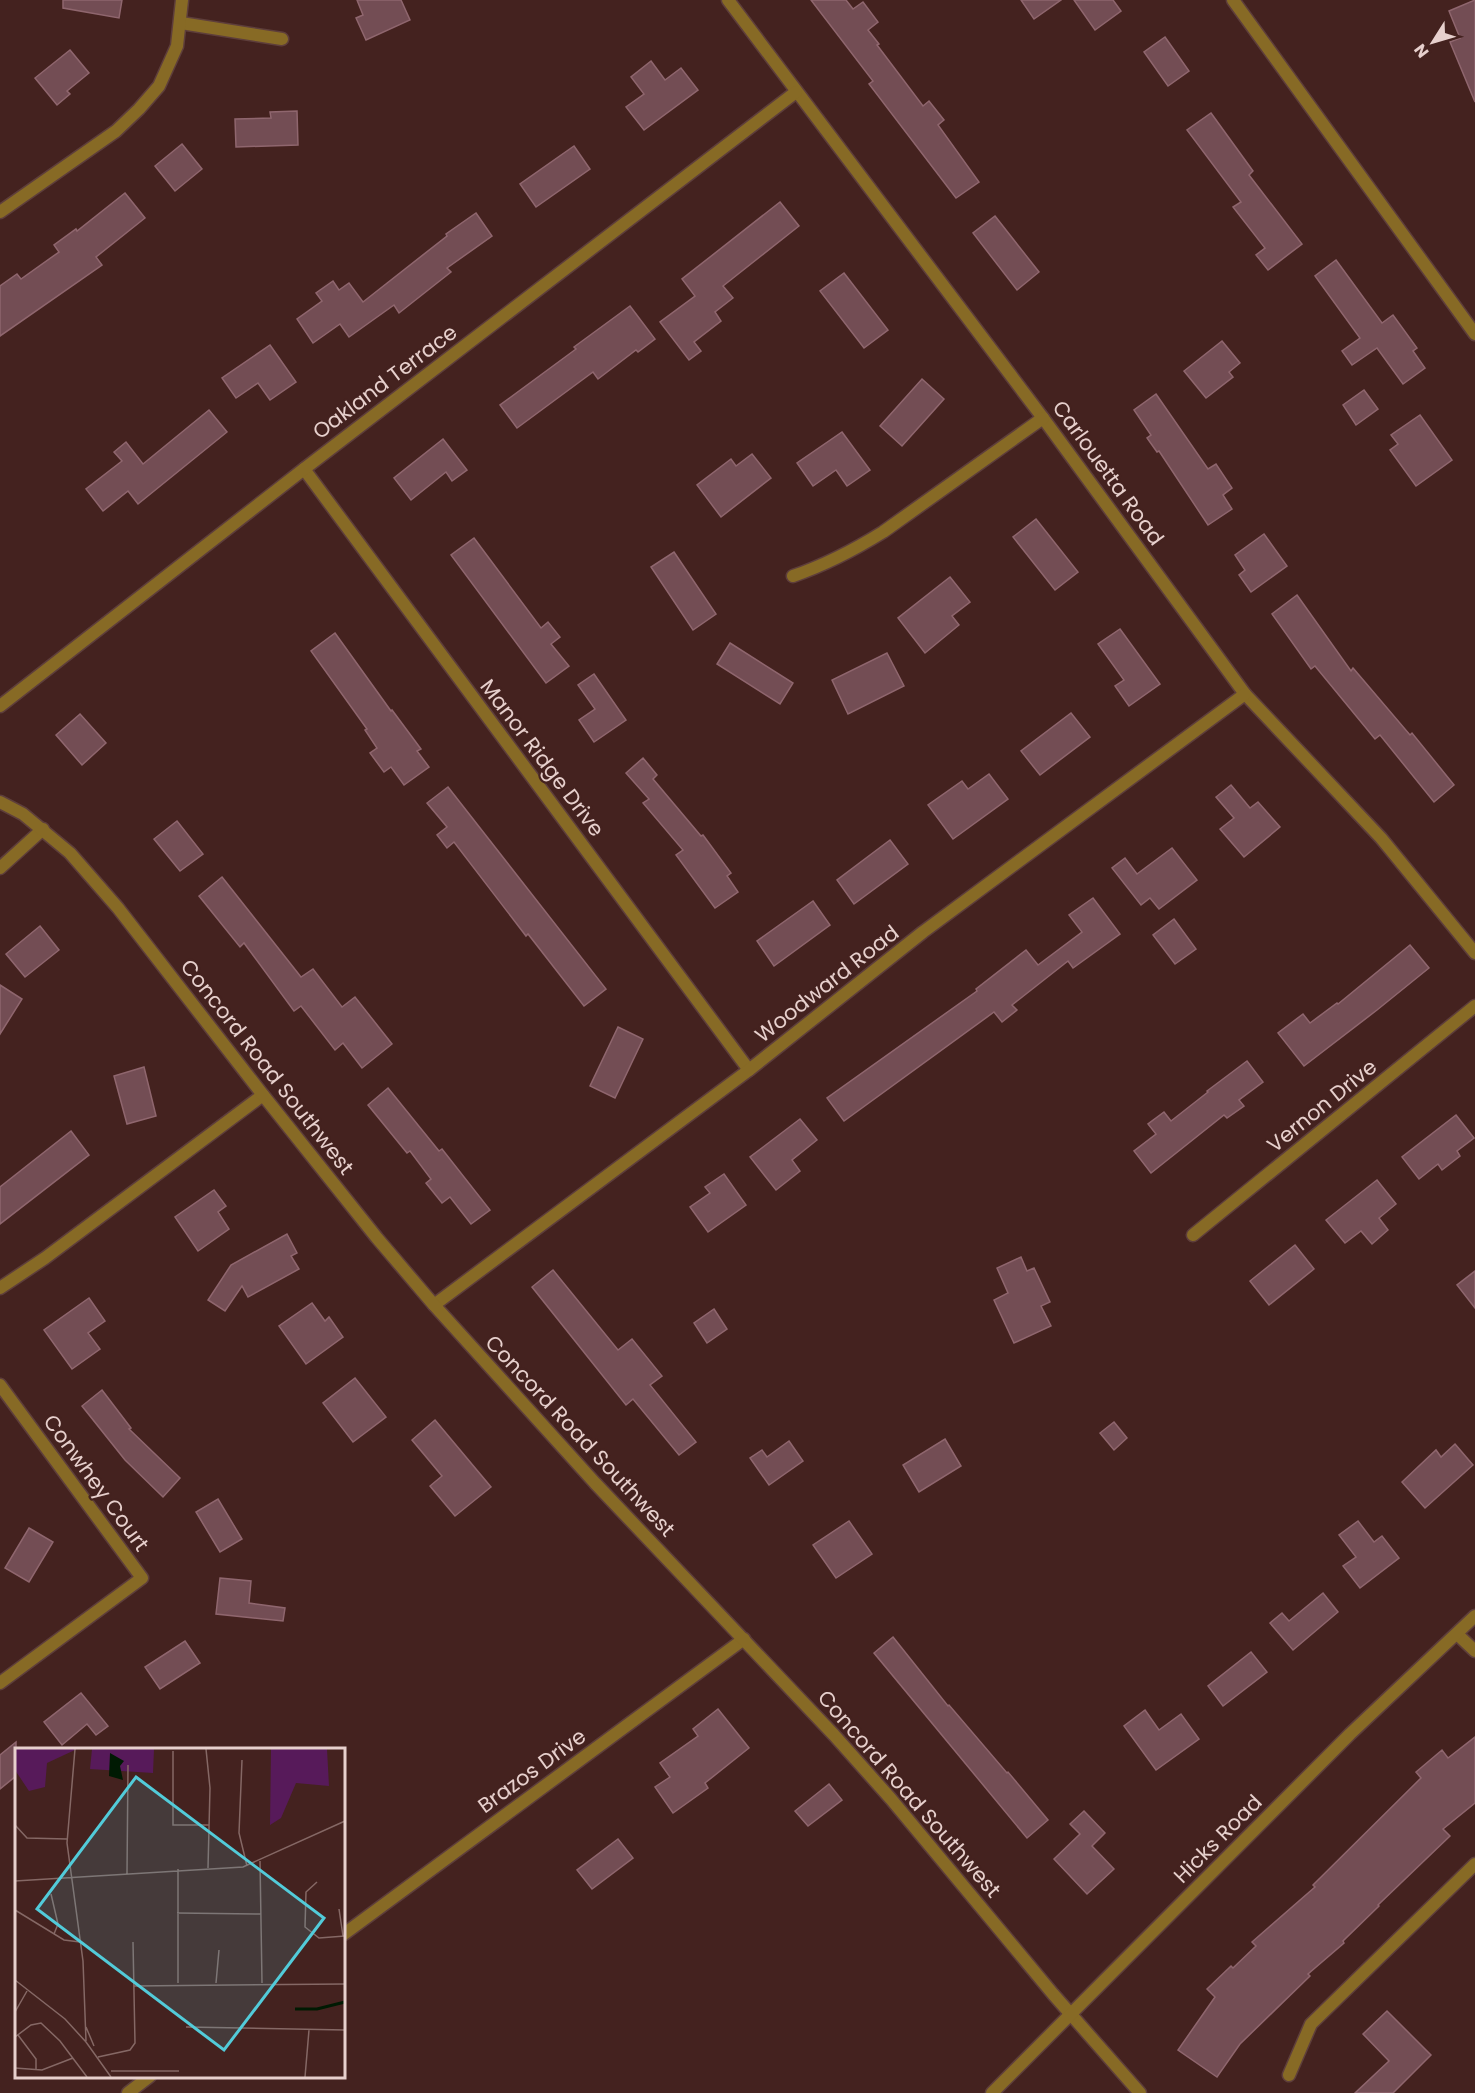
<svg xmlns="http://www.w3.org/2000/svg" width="1475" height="2093" font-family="Poppins,sans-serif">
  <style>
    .building { fill: #734d54; stroke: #8f666e; stroke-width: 1.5 }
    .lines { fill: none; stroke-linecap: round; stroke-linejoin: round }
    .minor-casing { stroke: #5e3e3b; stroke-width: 15 }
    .tertiary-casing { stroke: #5e3e3b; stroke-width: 15 }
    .minor { stroke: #876a25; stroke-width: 12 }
    .tertiary { stroke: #876a25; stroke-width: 12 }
    .labels { text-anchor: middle; stroke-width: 4.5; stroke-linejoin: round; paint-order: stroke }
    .street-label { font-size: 21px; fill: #e7d0cd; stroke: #44221f }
    .inset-river { fill: none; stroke: #001a03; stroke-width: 3 }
    .inset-road { fill: none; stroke: #856865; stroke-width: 1.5 }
    .view { fill: #52cbd9; fill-opacity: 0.15; stroke: #52cbd9; stroke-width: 3 }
    .inset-edge { fill: none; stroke: #e7d0cd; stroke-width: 3 }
  </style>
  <rect width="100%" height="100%" fill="#44221f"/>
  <!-- building -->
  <g class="building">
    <polygon points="63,0 122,0 119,18 63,8"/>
    <polygon points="357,0 401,0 410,20 366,40 356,18 363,15"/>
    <polygon points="811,0 846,0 853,9 863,2 878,22 868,30 879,44 877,45 923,106 929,101 944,120 938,125 979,182 956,198 869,84 873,81"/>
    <polygon points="1021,0 1061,0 1034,19"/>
    <polygon points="1074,0 1113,0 1121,11 1095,30"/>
    <polygon points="1475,0 1475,102 1450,42 1460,38 1449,11"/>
    <polygon points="1165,37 1189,71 1168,86 1144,52"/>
    <polygon points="70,50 89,73 67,91 70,94 57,105 35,78"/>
    <polygon points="651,61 665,80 681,68 698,90 644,130 626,107 644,94 631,77"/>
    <polygon points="297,111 298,145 236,147 235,119 271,118 270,112"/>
    <polygon points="1211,113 1253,171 1249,175 1302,244 1268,270 1256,255 1265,248 1233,207 1241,202 1187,130"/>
    <polygon points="182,144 202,169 175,191 155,166"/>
    <polygon points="574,146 590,169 536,207 520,184"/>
    <polygon points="125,193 145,218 96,257 102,265 0,336 0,286 17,274 21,279 59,252 54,245 76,229 77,231"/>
    <polygon points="780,202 799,226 723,286 733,298 715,312 721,321 694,342 701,351 689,360 660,322 695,296 682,279"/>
    <polygon points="476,213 492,236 447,268 451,272 399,313 394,305 349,337 340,324 313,343 297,319 322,301 316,293 333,281 339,290 349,283 363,302 447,236 446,234"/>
    <polygon points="995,216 1039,272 1017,290 973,233"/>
    <polygon points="1336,260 1382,323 1393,315 1417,348 1413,351 1425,368 1403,384 1377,348 1352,365 1342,351 1360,338 1315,276"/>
    <polygon points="844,273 888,330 864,348 820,291"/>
    <polygon points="630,306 655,339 638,352 636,350 598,379 593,372 517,428 500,405 576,349 574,347"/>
    <polygon points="1222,341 1240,363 1229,372 1233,377 1206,398 1184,371"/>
    <polygon points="270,345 296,382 270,400 258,383 236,398 222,378"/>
    <polygon points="922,379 944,399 902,446 880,426"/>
    <polygon points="1364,390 1378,409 1356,425 1343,405"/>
    <polygon points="1156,394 1208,469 1216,464 1232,488 1223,495 1232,509 1208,525 1159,451 1157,452 1147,438 1151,435 1134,410"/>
    <polygon points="209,410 227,432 138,504 128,491 103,511 86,489 122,461 114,452 126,442 143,464"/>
    <polygon points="1420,415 1452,460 1416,486 1390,450 1398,444 1391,435"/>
    <polygon points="842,432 870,470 847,486 836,470 813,486 797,463"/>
    <polygon points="443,439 467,470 452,481 446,472 411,500 394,478"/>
    <polygon points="752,454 771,478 721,517 697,485 731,459 736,466"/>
    <polygon points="1036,519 1078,572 1055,590 1013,537"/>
    <polygon points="1264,534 1287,566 1251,592 1239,575 1245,570 1235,555"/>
    <polygon points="474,538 541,628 548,622 560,637 551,644 569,666 546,683 451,555"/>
    <polygon points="674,552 716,614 693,630 651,567"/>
    <polygon points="950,577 970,602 952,616 959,625 925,653 898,618"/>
    <polygon points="1297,595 1351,671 1353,668 1410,735 1412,733 1454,785 1434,802 1380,735 1375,739 1315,666 1311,669 1272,614"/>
    <polygon points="1120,629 1160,684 1129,706 1115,686 1124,680 1098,644"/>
    <polygon points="335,633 391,711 392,710 421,749 417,751 429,767 404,785 391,767 384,772 370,753 377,748 365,730 367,729 311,651"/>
    <polygon points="730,643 793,683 780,704 717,664"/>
    <polygon points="887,653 904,686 848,714 832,680"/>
    <polygon points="594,674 626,720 594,742 579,720 595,709 578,685"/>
    <polygon points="1071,713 1090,737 1040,775 1021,751"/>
    <polygon points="80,714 106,743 82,765 56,735"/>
    <polygon points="643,758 657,775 653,779 701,836 703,835 731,873 727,876 738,892 715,908 676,855 683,850 643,803 649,799 626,773"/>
    <polygon points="989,774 1008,799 953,839 928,805 962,781 968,789"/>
    <polygon points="1231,785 1250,808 1258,802 1280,827 1244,857 1220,829 1234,818 1216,797"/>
    <polygon points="448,787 606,989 584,1006 528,934 526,936 454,842 447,848 437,835 447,827 427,803"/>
    <polygon points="177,821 203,854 180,871 154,839"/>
    <polygon points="890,840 908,864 854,904 837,880"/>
    <polygon points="1172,848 1197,880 1159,909 1150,898 1141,905 1112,868 1125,858 1137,874"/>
    <polygon points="222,877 301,977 313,969 342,1007 355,997 392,1044 362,1068 343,1043 335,1050 301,1006 294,1011 244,943 240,947 199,896"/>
    <polygon points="1093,898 1120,934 1073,968 1068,961 1012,1005 1017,1010 1002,1022 994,1012 844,1121 827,1098 977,991 976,989 1026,950 1038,965 1082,932 1069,915"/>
    <polygon points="813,901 830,925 774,966 757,941"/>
    <polygon points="1174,919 1196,949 1175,964 1153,935"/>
    <polygon points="40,926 59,950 25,977 6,954"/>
    <polygon points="1410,945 1429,968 1377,1010 1304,1066 1278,1033 1303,1014 1310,1023 1337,1003 1338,1004"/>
    <polygon points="0,985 22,999 0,1034"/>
    <polygon points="618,1027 643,1039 615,1098 590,1086"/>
    <polygon points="1247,1061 1263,1082 1239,1100 1244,1106 1227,1118 1224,1115 1151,1173 1134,1151 1156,1134 1148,1124 1164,1112 1171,1121 1208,1092 1207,1091"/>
    <polygon points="144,1067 156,1116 127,1124 114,1076"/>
    <polygon points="388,1088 439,1151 442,1149 490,1210 471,1224 450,1197 442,1203 426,1183 431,1179 410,1151 407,1153 368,1105"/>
    <polygon points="1456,1115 1474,1138 1457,1151 1460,1156 1442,1170 1438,1164 1419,1179 1402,1157"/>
    <polygon points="800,1119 817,1140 792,1160 800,1171 776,1190 750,1157"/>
    <polygon points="71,1131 89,1155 0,1224 0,1187"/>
    <polygon points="724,1174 746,1205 708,1232 690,1207 710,1193 705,1187"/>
    <polygon points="1377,1180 1396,1204 1379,1218 1388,1230 1372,1244 1361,1231 1345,1243 1326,1220"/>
    <polygon points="214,1190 226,1206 218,1212 229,1229 198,1251 175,1217"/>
    <polygon points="287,1234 297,1253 291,1256 299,1269 248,1297 242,1286 225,1311 208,1300 231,1265"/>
    <polygon points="1295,1245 1314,1269 1269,1305 1250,1281"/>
    <polygon points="1021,1257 1027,1271 1034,1268 1050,1302 1041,1306 1051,1326 1014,1343 994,1300 1008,1293 997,1268"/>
    <polygon points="553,1270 618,1350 632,1339 662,1376 650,1385 696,1442 679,1455 633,1399 626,1405 532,1287"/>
    <polygon points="1475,1271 1475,1308 1457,1285"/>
    <polygon points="89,1298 105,1321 88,1333 100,1349 72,1369 44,1330"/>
    <polygon points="312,1303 325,1321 329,1317 343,1337 306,1364 279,1326"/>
    <polygon points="714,1309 727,1329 707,1343 694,1323"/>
    <polygon points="355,1378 386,1417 353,1442 323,1403"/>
    <polygon points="102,1390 131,1428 129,1429 180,1478 163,1497 125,1460 82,1406"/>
    <polygon points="435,1420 491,1487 455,1516 430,1486 442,1476 412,1440"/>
    <polygon points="1114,1422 1127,1438 1114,1450 1100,1433"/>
    <polygon points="945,1439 961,1466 919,1492 903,1465"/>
    <polygon points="789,1441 803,1461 769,1485 750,1458 762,1450 767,1457"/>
    <polygon points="1455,1444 1473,1465 1425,1508 1402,1482 1436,1450 1441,1457"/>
    <polygon points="218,1499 242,1539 220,1552 196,1512"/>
    <polygon points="849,1521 872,1554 836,1578 813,1545"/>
    <polygon points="1358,1521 1374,1542 1382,1536 1399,1558 1360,1588 1343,1566 1356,1557 1339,1535"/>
    <polygon points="29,1528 53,1542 29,1582 5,1568"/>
    <polygon points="220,1578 251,1581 249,1603 285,1608 283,1621 216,1614"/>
    <polygon points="1323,1593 1338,1612 1293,1650 1270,1623 1282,1613 1289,1621"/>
    <polygon points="893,1637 948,1706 949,1705 1007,1773 1008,1772 1048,1820 1027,1838 874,1653"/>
    <polygon points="185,1641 200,1663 160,1689 145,1667"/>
    <polygon points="1251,1652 1267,1672 1223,1706 1208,1686"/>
    <polygon points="81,1693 108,1726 96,1735 87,1724 62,1745 44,1722"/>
    <polygon points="718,1709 749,1748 705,1783 708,1788 673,1813 655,1787 670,1777 660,1763 698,1736 693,1729"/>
    <polygon points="1145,1710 1159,1730 1181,1714 1199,1739 1156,1770 1124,1726"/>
    <polygon points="1475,1737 1475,1803 1443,1829 1450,1836 1378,1905 1379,1906 1343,1941 1344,1943 1308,1974 1310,1976 1240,2044 1217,2077 1178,2050 1215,1997 1207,1989 1231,1966 1233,1968 1256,1946 1252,1942 1315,1887 1313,1885 1421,1778 1416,1772 1442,1750 1448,1758"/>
    <polygon points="16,1742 16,1776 0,1789 0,1755"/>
    <polygon points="829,1784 842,1800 808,1826 795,1811"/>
    <polygon points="1084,1811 1105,1833 1092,1846 1114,1869 1087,1894 1054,1859 1080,1834 1070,1824"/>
    <polygon points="618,1839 633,1858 592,1889 577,1870"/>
    <polygon points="1387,2011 1431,2055 1393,2093 1355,2093 1389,2061 1363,2034"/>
  </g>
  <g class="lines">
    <defs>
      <g id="minor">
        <polyline points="728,0 1043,418 1245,694 1381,838 1475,953"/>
        <polyline points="1233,0 1475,334"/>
        <polyline points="181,23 282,39"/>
        <polyline points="0,212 116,131 139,109 159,86 177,46 182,0"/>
        <polyline points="304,469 749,1070"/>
        <path d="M793 576C825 565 854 550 883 532L1043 418"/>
        <polyline points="0,706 304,469 796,92"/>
        <polyline points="0,868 43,829"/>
        <polyline points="1193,1235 1475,1006"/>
        <polyline points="0,1288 45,1258 263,1095"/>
        <polyline points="434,1305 749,1070 923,932 1245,694"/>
        <polyline points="0,1385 142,1578 0,1683"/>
        <polyline points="1457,1634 1475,1651"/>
        <polyline points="344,1934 744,1639"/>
        <polyline points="1289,2075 1311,2024 1475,1864"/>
        <polyline points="128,2093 150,2076"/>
      </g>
      <g id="tertiary">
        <polyline points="0,802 23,814 70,853 118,908 263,1095 377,1238 434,1305 595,1483 834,1735 891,1799 1053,1994 1140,2093"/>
        <polyline points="992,2093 1350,1734 1475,1616"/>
      </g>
    </defs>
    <!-- minor casing -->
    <use href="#minor" class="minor-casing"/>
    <!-- tertiary casing -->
    <use href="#tertiary" class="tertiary-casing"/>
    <!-- minor -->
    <use href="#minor" class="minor"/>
    <!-- tertiary -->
    <use href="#tertiary" class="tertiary"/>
  </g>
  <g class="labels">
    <!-- street labels -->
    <g class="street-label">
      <text transform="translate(385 382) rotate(-37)" y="7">Oakland Terrace</text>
      <text transform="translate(1108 473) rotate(54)" y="7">Carlouetta Road</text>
      <text transform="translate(542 758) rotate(53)" y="7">Manor Ridge Drive</text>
      <text transform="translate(827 984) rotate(-38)" y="7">Woodward Road</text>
      <text transform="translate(267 1067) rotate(52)" y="7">Concord Road Southwest</text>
      <text transform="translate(1322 1106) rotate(-39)" y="7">Vernon Drive</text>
      <text transform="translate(580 1436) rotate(47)" y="7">Concord Road Southwest</text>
      <text transform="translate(96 1483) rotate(54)" y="7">Conwhey Court</text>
      <text transform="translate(532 1771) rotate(-36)" y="7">Brazos Drive</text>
      <text transform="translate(909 1794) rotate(49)" y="7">Concord Road Southwest</text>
      <text transform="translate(1218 1839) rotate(-45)" y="7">Hicks Road</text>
    </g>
  </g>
  <!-- overview -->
  <g transform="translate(15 1748)">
    <rect width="330" height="330" fill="#44221f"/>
    <path d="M0 1H62L32 15 30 39 14 43 0 22ZM77 1H139L138 25 75 21ZM256 1H312L314 38 281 35 266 70 255 77Z" fill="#571a5a"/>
    <path d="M95 5 109 13 105 18 108 32 94 28Z" fill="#001a03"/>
    <path class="inset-river" d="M280 261H302L330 254"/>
    <path class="inset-road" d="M60 1 52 95 68 213 71 293M191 1 195 40 193 120M158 3V77H194M227 12 224 85 232 118M0 77 12 90 52 91M245 113 247 235M112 126 113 17M0 133 228 119 330 73M302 134 291 144 290 179 304 190 330 188M36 146 43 176 39 186M324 161 328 188M0 162 49 192 65 194M162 165 246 166M0 232 50 271 71 294 96 329M163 235V121M201 235 204 202M119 238 330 236M0 264 12 243M71 279 79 298M171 279 330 282M3 287 21 311V321M0 289 16 277 26 275 45 293 72 329M83 309 115 302 120 295 118 194M0 320 27 322 58 310M96 323H164M290 329 294 282"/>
    <path class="view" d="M121 29 309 170 209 302 22 161Z"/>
    <rect width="330" height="330" class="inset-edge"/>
  </g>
  <!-- north arrow -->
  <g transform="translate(1433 42) rotate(233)" stroke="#44221f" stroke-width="4.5" paint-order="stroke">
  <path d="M0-4.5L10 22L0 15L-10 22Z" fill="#e7d0cd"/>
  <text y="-9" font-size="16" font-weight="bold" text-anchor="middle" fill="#e7d0cd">N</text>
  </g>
</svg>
